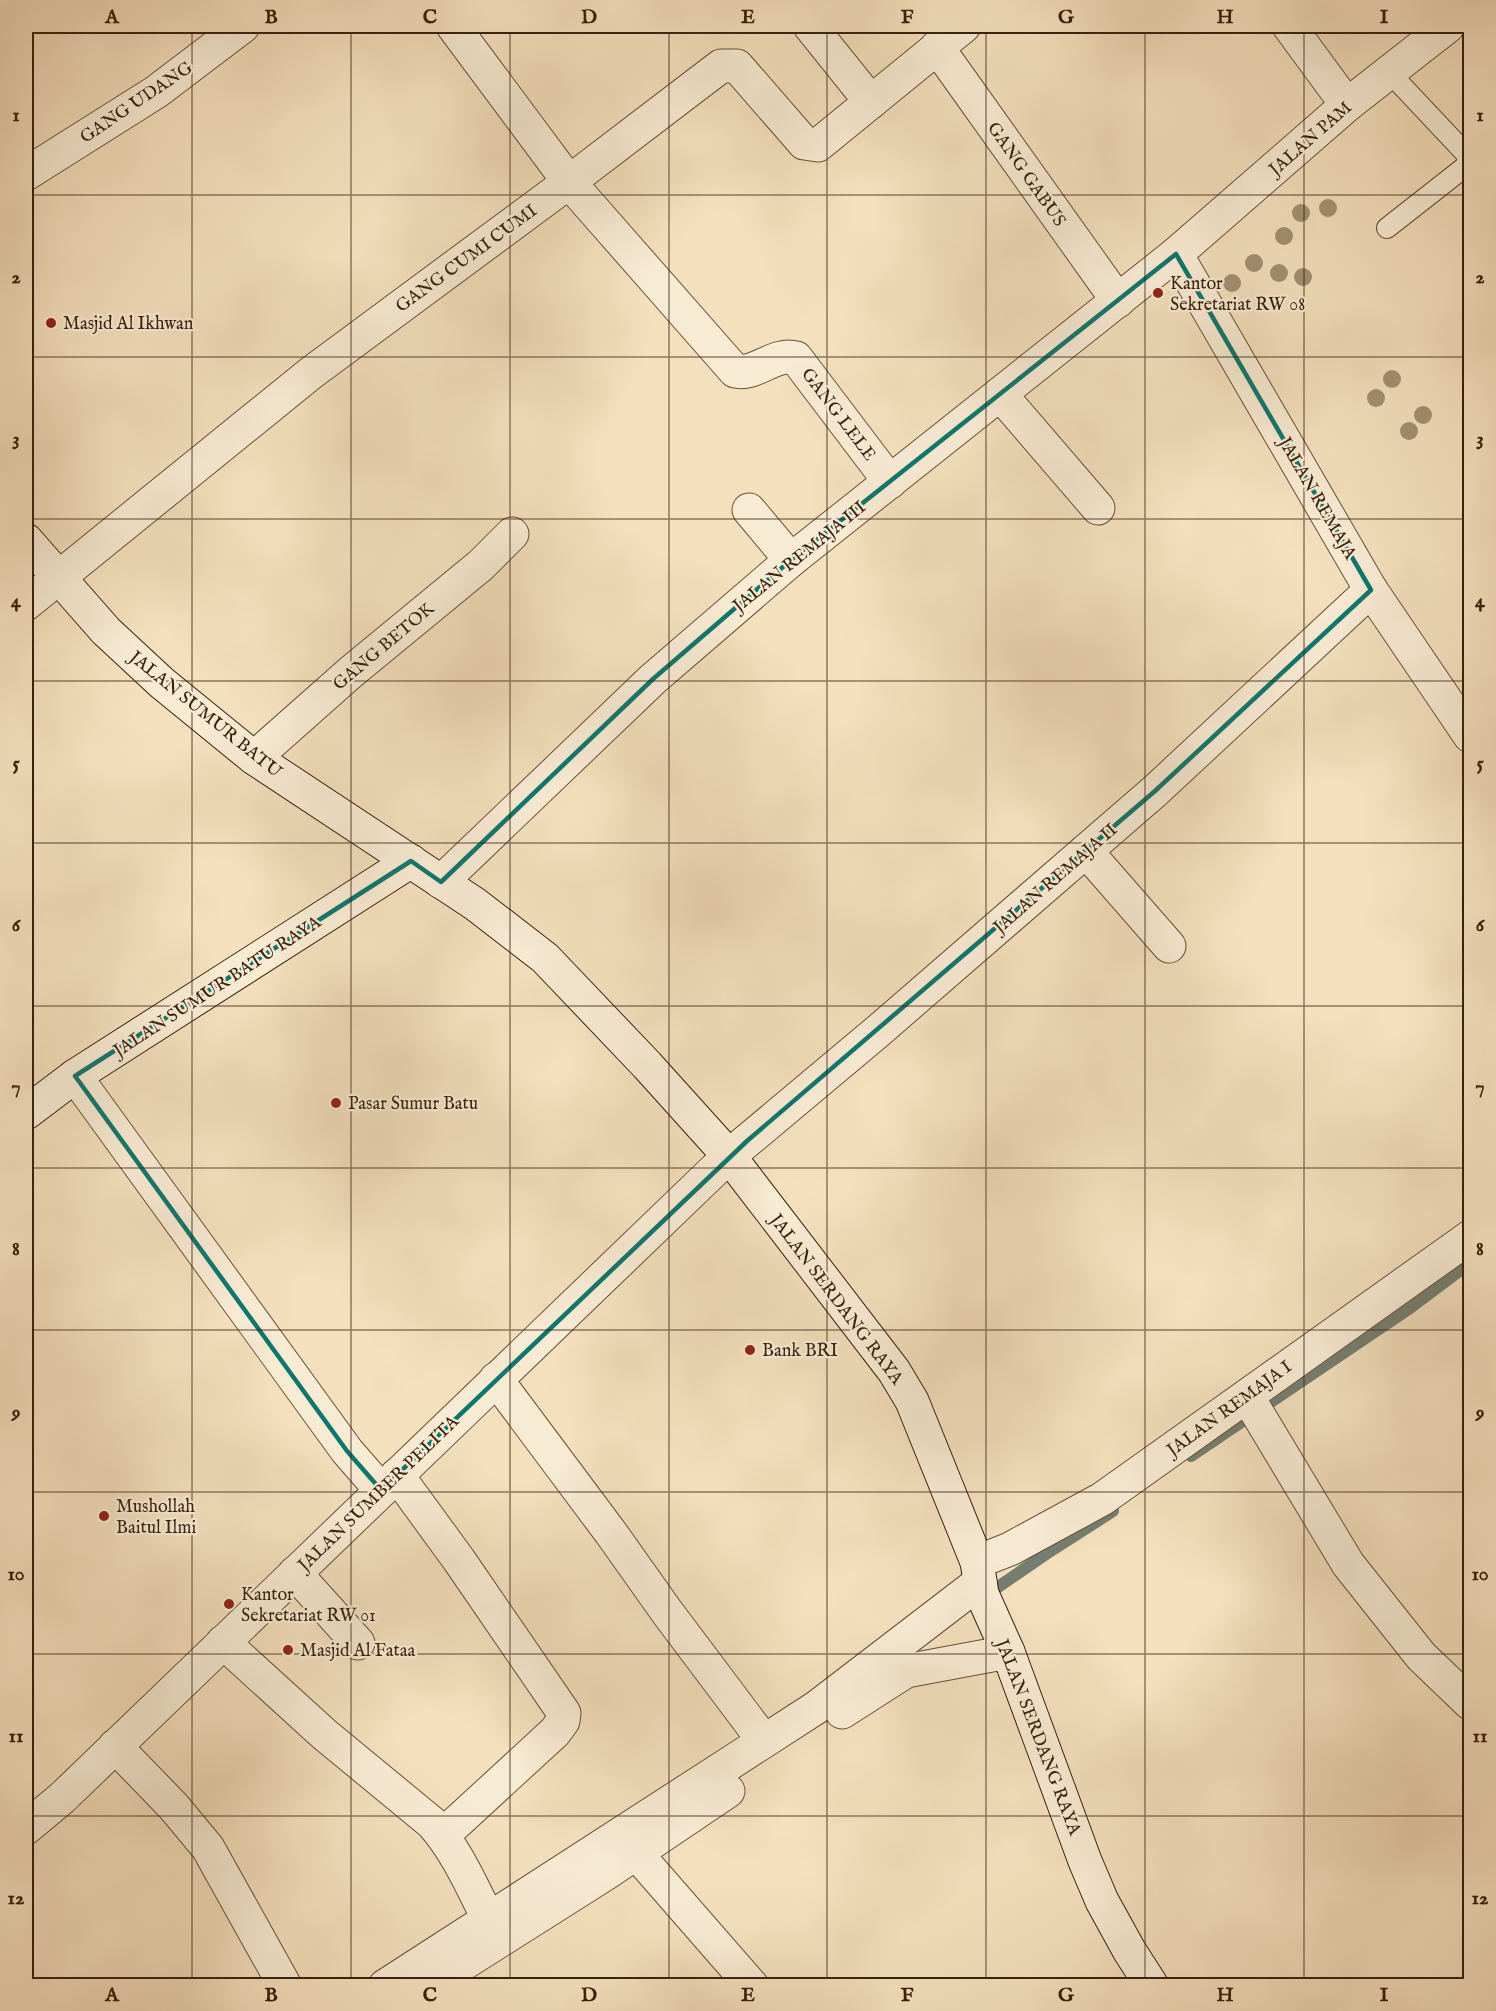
<svg xmlns="http://www.w3.org/2000/svg" width="1496" height="2011" font-family="'IM FELL English',serif">
  <style>
    .lines { fill: none; stroke-linecap: round; stroke-linejoin: round }
    .stream { stroke: #747e70; stroke-width: 12 }
    .lane-casing { stroke: #674f3a; stroke-width: 22 }
    .street-casing { stroke: #674f3a; stroke-width: 35 }
    .secondary-casing { stroke: #381f0e; stroke-width: 35 }
    .lane { stroke: #f8ebd4; stroke-width: 20 }
    .street { stroke: #f8ebd4; stroke-width: 33 }
    .secondary { stroke: #f8ebd4; stroke-width: 33 }
    .tree { fill: #a29173 }
    .marked { fill: none; stroke: #0f766e; stroke-width: 4.5; stroke-linejoin: round }
    .grid { fill: none; stroke: #381f0e; stroke-width: 1.5; stroke-opacity: 0.55 }
    .poi-dot { fill: #8f2418; stroke: #f8ebd4; stroke-width: 2 }
    .labels { text-anchor: middle; stroke-width: 4.5; stroke-linejoin: round; paint-order: stroke }
    .street-label { font-size: 18px; fill: #381f0e; stroke: #f8ebd4 }
    .poi-label { font-size: 18px; fill: #381f0e; stroke: #f8ebd4; text-anchor: start }
    .neatline { fill: none; stroke: #381f0e; stroke-width: 2 }
    .grid-label { font-size: 20px; text-anchor: middle; font-weight: bold; fill: #381f0e }
  </style>
  <rect width="100%" height="100%" fill="#f4e0bd"/>
  <filter id="stains"><feTurbulence type="fractalNoise" baseFrequency=".00333" numOctaves="4"/><feColorMatrix values="0 0 0 0 .2 0 0 0 0 .09 0 0 0 0 .02 0 0 0 .5 -.17"/></filter>
  <radialGradient id="worn" r=".72"><stop offset=".6" stop-color="#630" stop-opacity="0"/><stop offset="1" stop-color="#630" stop-opacity=".3"/></radialGradient>
  <g class="lines">
    <!-- stream -->
    <g class="stream">
      <polyline points="1191,1456 1410,1308 1470,1263"/>
      <polyline points="985,1596 1046,1554 1113,1511"/>
    </g>
    <defs>
      <polyline id="lane" points="1387,228 1466,166 1468,156 1389,72"/>
      <g id="street">
        <path d="M453 26 569 182 735 371C756 376 774 352 796 358L890 482"/>
        <polyline points="810,26 871,102"/>
        <polyline points="1289,26 1347,105"/>
        <polyline points="937,47 1118,301"/>
        <polyline points="26,174 156,92 243,26"/>
        <polyline points="1176,254 1371,590 1470,736"/>
        <polyline points="1000,394 1098,508"/>
        <polyline points="749,510 791,560"/>
        <polyline points="26,604 311,373 569,182 721,66 737,66 804,143 818,145 964,26"/>
        <polyline points="254,758 351,672 481,565 512,534"/>
        <polyline points="1086,851 1169,946"/>
        <polyline points="441,882 653,679 791,560 1176,254 1347,105 1448,26"/>
        <polyline points="75,1076 347,1451 381,1490"/>
        <polyline points="496,1379 611,1533 667,1612 764,1741"/>
        <polyline points="1247,1396 1348,1564 1421,1656 1470,1703"/>
        <polyline points="397,1475 459,1560 564,1713 563,1721 555,1732 443,1835"/>
        <polyline points="977,1562 1010,1549 1102,1499 1470,1237"/>
        <polyline points="295,1573 358,1643"/>
        <path d="M223 1642 324 1734 432 1823C457 1851 472 1887 489 1920"/>
        <polyline points="842,1712 906,1671 1008,1652"/>
        <polyline points="115,1746 174,1807 208,1848 285,1986"/>
        <polyline points="26,1828 62,1798 729,1156 877,1032 1155,791 1371,590"/>
        <polyline points="636,1853 752,1986"/>
        <polyline points="385,1986 817,1707 980,1582"/>
        <polyline points="428,1986 605,1874 728,1791"/>
      </g>
      <g id="secondary">
        <polyline points="26,540 106,631 162,683 254,758 475,904 545,958 647,1065 729,1156 894,1371 912,1401 977,1562 982,1594 1008,1652 1085,1861 1102,1901 1129,1950 1152,1986"/>
        <polyline points="26,1113 75,1076 411,861"/>
      </g>
    </defs>
    <!-- lane casing -->
    <use href="#lane" class="lane-casing"/>
    <!-- street casing -->
    <use href="#street" class="street-casing"/>
    <!-- secondary casing -->
    <use href="#secondary" class="secondary-casing"/>
    <!-- lane -->
    <use href="#lane" class="lane"/>
    <!-- street -->
    <use href="#street" class="street"/>
    <!-- secondary -->
    <use href="#secondary" class="secondary"/>
  </g>
  <!-- trees -->
  <g class="tree">
    <circle cx="1328" cy="208" r="9"/>
    <circle cx="1301" cy="213" r="9"/>
    <circle cx="1284" cy="236" r="9"/>
    <circle cx="1254" cy="263" r="9"/>
    <circle cx="1279" cy="273" r="9"/>
    <circle cx="1303" cy="277" r="9"/>
    <circle cx="1232" cy="283" r="9"/>
    <circle cx="1392" cy="379" r="9"/>
    <circle cx="1376" cy="398" r="9"/>
    <circle cx="1423" cy="415" r="9"/>
    <circle cx="1409" cy="431" r="9"/>
  </g>
  <!-- marked area -->
  <path class="marked" d="M1176 254 1371 590 1155 791 747 1141 381 1490 347 1451 75 1076 411 861 441 882 653 679 791 560Z"/>
  <!-- grid -->
  <path class="grid" d="M192 26V1986M351 26V1986M510 26V1986M669 26V1986M827 26V1986M986 26V1986M1145 26V1986M1304 26V1986M26 195H1470M26 357H1470M26 519H1470M26 681H1470M26 843H1470M26 1006H1470M26 1168H1470M26 1330H1470M26 1492H1470M26 1654H1470M26 1816H1470"/>
  <!-- markers -->
  <g class="poi-dot">
    <circle cx="1158" cy="293" r="6"/>
    <circle cx="51" cy="323" r="6"/>
    <circle cx="336" cy="1103" r="6"/>
    <circle cx="750" cy="1350" r="6"/>
    <circle cx="104" cy="1516" r="6"/>
    <circle cx="229" cy="1604" r="6"/>
    <circle cx="288" cy="1650" r="6"/>
  </g>
  <g class="labels">
    <!-- street labels -->
    <g class="street-label">
      <text transform="translate(136 102) rotate(-34)" y="6">GANG UDANG</text>
      <text transform="translate(1310 138) rotate(-41)" y="6">JALAN PAM</text>
      <text transform="translate(1027 174) rotate(55)" y="6">GANG GABUS</text>
      <text transform="translate(466 258) rotate(-36)" y="6">GANG CUMI CUMI</text>
      <text transform="translate(839 414) rotate(53)" y="6">GANG LELE</text>
      <text transform="translate(1318 498) rotate(60)" y="6">JALAN REMAJA</text>
      <text transform="translate(799 556) rotate(-39)" y="6">JALAN REMAJA III</text>
      <text transform="translate(383 646) rotate(-40)" y="6">GANG BETOK</text>
      <text transform="translate(206 714) rotate(39)" y="6">JALAN SUMUR BATU</text>
      <text transform="translate(1055 878) rotate(-41)" y="6">JALAN REMAJA II</text>
      <text transform="translate(217 986) rotate(-33)" y="6">JALAN SUMUR BATU RAYA</text>
      <text transform="translate(837 1299) rotate(53)" y="6">JALAN SERDANG RAYA</text>
      <text transform="translate(1229 1408) rotate(-36)" y="6">JALAN REMAJA I</text>
      <text transform="translate(378 1493) rotate(-44)" y="6">JALAN SUMBER PELITA</text>
      <text transform="translate(1039 1737) rotate(69)" y="6">JALAN SERDANG RAYA</text>
    </g>
    <!-- poi labels -->
    <g class="poi-label">
      <text x="1170" y="289">Kantor<tspan x="1170" dy="21">Sekretariat RW 08</tspan></text>
      <text x="63" y="329">Masjid Al Ikhwan</text>
      <text x="348" y="1109">Pasar Sumur Batu</text>
      <text x="762" y="1356">Bank BRI</text>
      <text x="116" y="1512">Mushollah<tspan x="116" dy="21">Baitul Ilmi</tspan></text>
      <text x="241" y="1600">Kantor<tspan x="241" dy="21">Sekretariat RW 01</tspan></text>
      <text x="300" y="1656">Masjid Al Fataa</text>
    </g>
  </g>
  <!-- margin -->
  <rect width="1496" height="2011" fill="none" stroke="#f4e0bd" stroke-width="66"/>
  <rect x="33" y="33" width="1430" height="1945" class="neatline"/>
  <g class="grid-label">
    <text x="112" y="23">A</text>
    <text x="271" y="23">B</text>
    <text x="430" y="23">C</text>
    <text x="589" y="23">D</text>
    <text x="748" y="23">E</text>
    <text x="907" y="23">F</text>
    <text x="1066" y="23">G</text>
    <text x="1225" y="23">H</text>
    <text x="1384" y="23">I</text>
    <text x="16" y="121">1</text>
    <text x="1480" y="121">1</text>
    <text x="16" y="283">2</text>
    <text x="1480" y="283">2</text>
    <text x="16" y="445">3</text>
    <text x="1480" y="445">3</text>
    <text x="16" y="607">4</text>
    <text x="1480" y="607">4</text>
    <text x="16" y="769">5</text>
    <text x="1480" y="769">5</text>
    <text x="16" y="931">6</text>
    <text x="1480" y="931">6</text>
    <text x="16" y="1093">7</text>
    <text x="1480" y="1093">7</text>
    <text x="16" y="1255">8</text>
    <text x="1480" y="1255">8</text>
    <text x="16" y="1418">9</text>
    <text x="1480" y="1418">9</text>
    <text x="16" y="1580">10</text>
    <text x="1480" y="1580">10</text>
    <text x="16" y="1742">11</text>
    <text x="1480" y="1742">11</text>
    <text x="16" y="1904">12</text>
    <text x="1480" y="1904">12</text>
    <text x="112" y="2001">A</text>
    <text x="271" y="2001">B</text>
    <text x="430" y="2001">C</text>
    <text x="589" y="2001">D</text>
    <text x="748" y="2001">E</text>
    <text x="907" y="2001">F</text>
    <text x="1066" y="2001">G</text>
    <text x="1225" y="2001">H</text>
    <text x="1384" y="2001">I</text>
  </g>
  <rect width="100%" height="100%" filter="url(#stains)"/>
  <rect width="100%" height="100%" fill="url(#worn)"/>
</svg>
